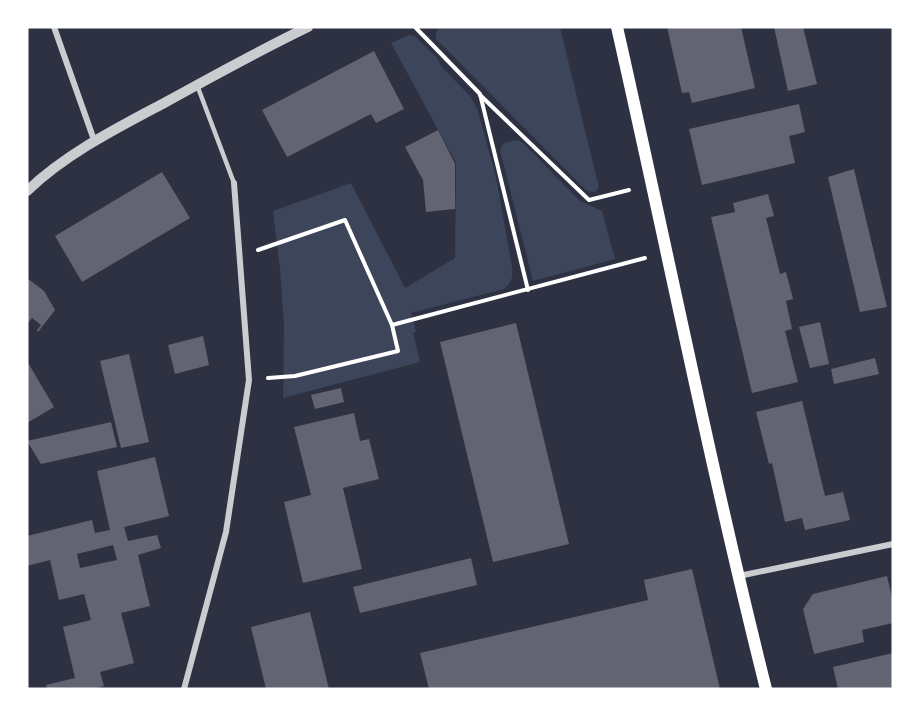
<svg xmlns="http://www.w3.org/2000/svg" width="920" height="716" font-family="'IBM Plex Sans',sans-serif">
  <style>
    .green { fill: #3c4559 }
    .building { fill: #626471; fill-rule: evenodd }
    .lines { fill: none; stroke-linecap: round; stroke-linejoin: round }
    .path { stroke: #fff; stroke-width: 4 }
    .service { stroke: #caccd0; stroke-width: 4.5 }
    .minor { stroke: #caccd0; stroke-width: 6 }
    .tertiary { stroke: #caccd0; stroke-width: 10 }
    .secondary { stroke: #fff; stroke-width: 12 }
  </style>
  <rect width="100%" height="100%" fill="#2d3142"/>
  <!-- green -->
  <g class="green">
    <polygon points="439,27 560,27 599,188 595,192 587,191 436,39 436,32"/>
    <path d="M409 35 415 36 438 59 441 66 470 96 477 108 496 177 512 267C513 278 512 282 504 289L411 313 416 332 413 333 420 362 283 398 284 325 280 269 273 211 351 183 405 288 455 258 456 163 391 43Z"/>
    <polygon points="518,140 523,143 580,201 602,211 615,259 533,281 500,150 503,143"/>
  </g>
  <!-- building -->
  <g class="building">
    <polygon points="667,27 741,27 755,88 692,103 689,92 682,93"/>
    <polygon points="774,27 803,27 817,84 788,91"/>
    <polygon points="374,51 404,109 376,123 371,114 287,157 262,110"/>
    <polygon points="799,104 805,132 789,136 795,163 702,185 689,129"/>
    <polygon points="438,130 455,164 455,209 426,212 423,180 405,147"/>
    <polygon points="854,169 887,307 860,312 828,177"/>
    <polygon points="162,172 190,218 82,282 55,236"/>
    <polygon points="768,194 774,216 766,218 780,274 786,272 793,299 786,301 792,329 785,331 798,382 752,393 711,217 735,212 733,203"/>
    <polygon points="27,278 44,291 55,310 38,332 37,330 41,325 32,318 27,324"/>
    <polygon points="820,322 829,364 810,368 799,327"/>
    <polygon points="516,323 569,544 493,562 440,342"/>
    <polygon points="203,336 209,365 175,374 168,345"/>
    <polygon points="129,354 149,442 121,448 100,361"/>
    <polygon points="875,358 879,374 834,384 831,369"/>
    <polygon points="27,361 54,407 27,423"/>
    <polygon points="341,388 344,402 315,409 311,395"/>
    <polygon points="802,401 825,496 843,492 850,520 805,530 802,518 785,522 772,463 769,464 756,412"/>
    <polygon points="354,413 360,441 369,439 379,479 343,488 362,569 303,583 284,502 311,495 294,427"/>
    <polygon points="111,422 117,447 41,464 27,441"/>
    <path d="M155 457 169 516 124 527 128 541 157 535 161 548 138 555 150 606 121 613 134 663 100 672 104 686 93 689H47L46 685 75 678 63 627 91 620 84 594 59 600 50 560 27 566V536L92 520 95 533 110 530 97 471ZM113 545 117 560 80 568 77 554Z"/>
    <polygon points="471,558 477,585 360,613 353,587"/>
    <polygon points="692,569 720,689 429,689 420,653 648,600 644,580"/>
    <polygon points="887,576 893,602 893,623 862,630 864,642 814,654 803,609 813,594"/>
    <polygon points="310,612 329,689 266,689 251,627"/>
    <polygon points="893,653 893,689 838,689 833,667"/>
  </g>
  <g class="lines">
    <!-- path -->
    <g class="path">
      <polyline points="415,27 480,94 528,290"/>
      <polyline points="480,95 589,200 629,190"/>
      <polyline points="258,250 345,220 392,325"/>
      <polyline points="268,378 295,376 398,351 392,325 645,258"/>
    </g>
    <!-- service -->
    <polyline class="service" points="197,85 234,183"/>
    <!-- minor -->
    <g class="minor">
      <polyline points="54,27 94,140"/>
      <polyline points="739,576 893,544"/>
      <polyline points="184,689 226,532 249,380 234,183"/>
    </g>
    <!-- tertiary -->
    <path class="tertiary" d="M27 191C67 153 117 128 166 102 213 76 260 50 308 27"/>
    <!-- secondary -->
    <path class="secondary" d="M617 27C667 248 711 470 766 689"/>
  </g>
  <!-- border -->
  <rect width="920" height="716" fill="none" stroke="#ffffff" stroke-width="57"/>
</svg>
